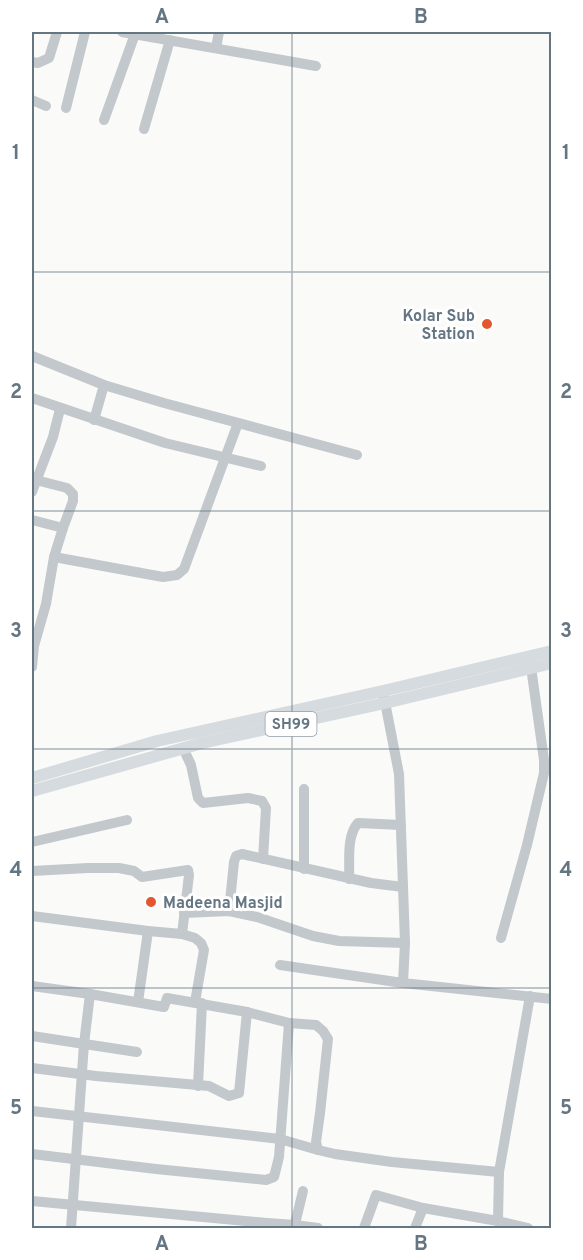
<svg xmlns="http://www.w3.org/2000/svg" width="583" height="1260" font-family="Overpass,sans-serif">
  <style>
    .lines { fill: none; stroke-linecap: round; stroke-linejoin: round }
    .minor { stroke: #c3c8cc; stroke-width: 10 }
    .major { stroke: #d6dbdf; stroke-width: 12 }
    .grid { fill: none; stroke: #657683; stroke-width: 1.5; stroke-opacity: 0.55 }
    .poi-dot { fill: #e4572e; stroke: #fff; stroke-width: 2 }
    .labels { text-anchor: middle; stroke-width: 6; stroke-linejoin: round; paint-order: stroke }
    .shield { fill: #fff; stroke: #939fa8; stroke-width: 1.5 }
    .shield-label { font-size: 15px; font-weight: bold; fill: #657683 }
    .poi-label { font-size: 16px; font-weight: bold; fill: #657683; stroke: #fff; text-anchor: end }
    .neatline { fill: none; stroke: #657683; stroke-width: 2 }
    .grid-label { font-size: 20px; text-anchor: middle; font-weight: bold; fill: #657683 }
  </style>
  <rect width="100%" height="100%" fill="#fafaf8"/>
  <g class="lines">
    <!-- minor -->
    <g class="minor">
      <polyline points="122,32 316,66"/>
      <polyline points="216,48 219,32"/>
      <polyline points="32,62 38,63 49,58 57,32"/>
      <polyline points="32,100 46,106"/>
      <polyline points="66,108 85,32"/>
      <polyline points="104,120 135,34"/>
      <polyline points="144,129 170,40"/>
      <polyline points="32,356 104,385 164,403 357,455"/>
      <polyline points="32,398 165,443 261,466"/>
      <polyline points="94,420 104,385"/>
      <polyline points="32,479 67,488 73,494 73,501 63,528 54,557 46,604 34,646 32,667"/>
      <polyline points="32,492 53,437 60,409"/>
      <polyline points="32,520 63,528"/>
      <polyline points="54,557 163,577 177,575 184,569 238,423"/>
      <polyline points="384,697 399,774 405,943 403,983 552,999"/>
      <polyline points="183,748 191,765 198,798 203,803 248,798 262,801 266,808 263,859"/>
      <polyline points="304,789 304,869"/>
      <polyline points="32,842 127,820"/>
      <polyline points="32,871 88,868 119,868 134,871 142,877 188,870 189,875 182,934"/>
      <path d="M349 879C350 862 346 836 358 823L401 825"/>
      <polyline points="229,911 234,862 236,856 242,854 371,883 403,887"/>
      <polyline points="184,913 229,911 257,917 313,936 339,941 405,943"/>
      <polyline points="32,916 148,931 182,934 195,938 201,943 204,950 195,1002"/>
      <polyline points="501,938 527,845 544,773 544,760 530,660"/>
      <polyline points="280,965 403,983"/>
      <polyline points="32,986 90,994 164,1007 167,998 247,1012 289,1023 316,1025 323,1031 328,1039 320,1113 316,1142 318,1150 335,1154 392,1162 499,1172"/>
      <polyline points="138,1002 148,931"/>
      <polyline points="32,1036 137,1052"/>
      <polyline points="32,1068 96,1076 209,1086 229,1096 239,1093 247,1012"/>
      <polyline points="198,1086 202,1003"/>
      <polyline points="32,1111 280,1139 318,1150"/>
      <polyline points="32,1154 156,1169 266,1180 274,1177 279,1157 289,1023"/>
      <polyline points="32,1201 267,1223 295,1225 318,1228"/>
      <polyline points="498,1221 499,1172 530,996"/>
      <polyline points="71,1228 84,1044 90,994"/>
      <polyline points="294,1228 303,1191"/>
      <polyline points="364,1228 376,1195 423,1208 498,1221 528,1228"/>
      <polyline points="415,1228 423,1208"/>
    </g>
    <!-- major -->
    <g class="major">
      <polyline points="32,778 157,741 383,691 552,651"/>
      <polyline points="32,791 202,743 385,703 552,663"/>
    </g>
  </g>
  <!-- grid -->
  <path class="grid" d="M292 32V1228M32 272H552M32 511H552M32 749H552M32 988H552"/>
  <!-- markers -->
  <g class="poi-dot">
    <circle cx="487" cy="324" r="6"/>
    <circle cx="151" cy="902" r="6"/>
  </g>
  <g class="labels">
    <!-- shield labels -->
    <rect class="shield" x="265.5" y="712" width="51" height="24" rx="4.5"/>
    <g class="shield-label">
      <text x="291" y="729">SH99</text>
    </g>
    <!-- poi labels -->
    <g class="poi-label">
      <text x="475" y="321">Kolar Sub<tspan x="475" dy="18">Station</tspan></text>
      <text x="163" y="908" text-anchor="start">Madeena Masjid</text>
    </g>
  </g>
  <!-- border -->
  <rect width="583" height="1260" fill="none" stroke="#ffffff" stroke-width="66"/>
  <rect x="33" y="33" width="517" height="1194" class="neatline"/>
  <g class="grid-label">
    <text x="162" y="23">A</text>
    <text x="421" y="23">B</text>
    <text x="16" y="159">1</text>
    <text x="566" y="159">1</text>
    <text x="16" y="398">2</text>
    <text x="566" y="398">2</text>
    <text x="16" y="637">3</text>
    <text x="566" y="637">3</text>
    <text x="16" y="876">4</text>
    <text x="566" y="876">4</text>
    <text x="16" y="1114">5</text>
    <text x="566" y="1114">5</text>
    <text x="162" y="1250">A</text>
    <text x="421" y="1250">B</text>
  </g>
</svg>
